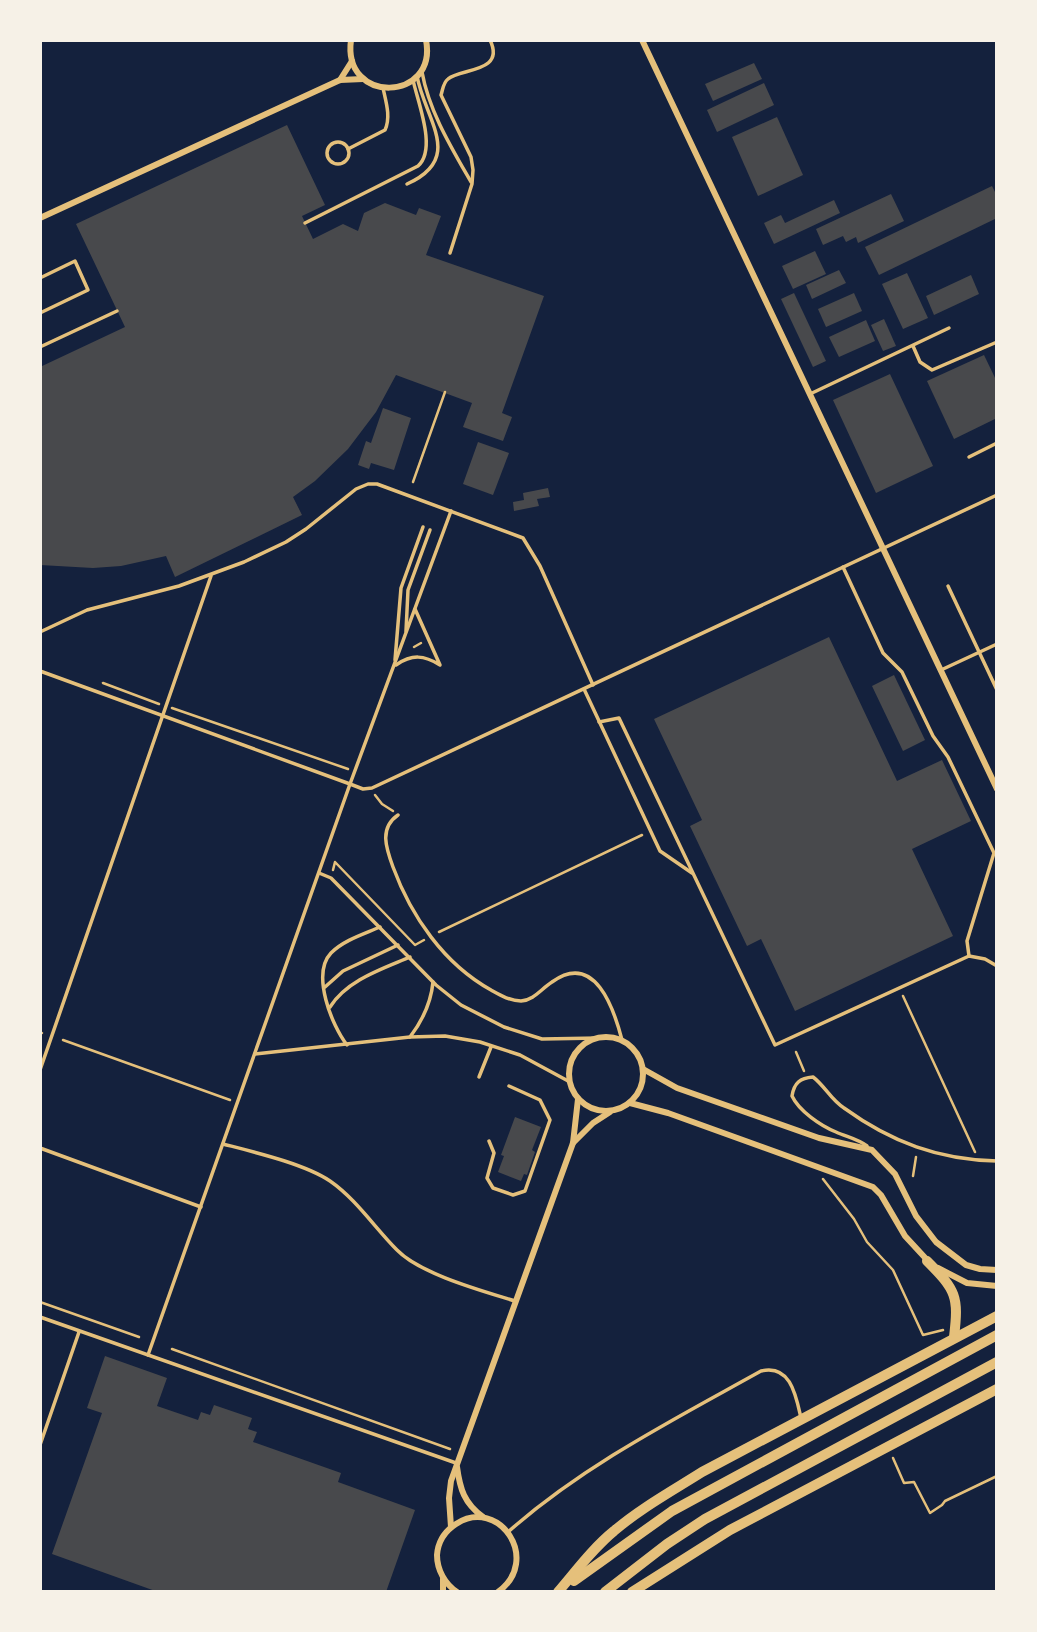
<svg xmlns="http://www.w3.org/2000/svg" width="1037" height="1632" font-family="Georgia,serif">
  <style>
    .building { fill: #48494c }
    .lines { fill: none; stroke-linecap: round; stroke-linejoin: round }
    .path { stroke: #e5c07b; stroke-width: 2.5 }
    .service { stroke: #e5c07b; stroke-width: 3.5 }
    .minor { stroke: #e5c07b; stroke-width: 6 }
    .trunk { stroke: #e5c07b; stroke-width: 10 }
  </style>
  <rect width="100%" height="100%" fill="#14213d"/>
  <!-- building -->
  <g class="building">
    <polygon points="754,63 762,79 713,101 705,84"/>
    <polygon points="764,83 774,105 717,132 707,110"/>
    <polygon points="777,117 803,175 758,196 732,137"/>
    <polygon points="287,125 325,205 302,216 313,239 343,224 358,231 364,213 385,203 416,215 419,208 441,216 426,255 544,296 502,413 512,417 503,441 463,427 472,403 396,375 376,412 348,449 315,481 293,497 302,515 175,577 166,556 121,566 93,568 40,565 40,367 125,327 76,224"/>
    <polygon points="992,186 997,196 997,218 879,275 865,247"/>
    <polygon points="891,194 904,221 858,243 856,237 846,242 843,236 823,245 816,229"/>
    <polygon points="834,200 840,213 774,244 764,223 781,215 785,223"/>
    <polygon points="815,251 826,274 793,289 782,266"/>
    <polygon points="839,270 846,283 812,299 806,285"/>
    <polygon points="907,273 928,318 903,329 882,284"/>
    <polygon points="971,275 979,294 934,315 926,296"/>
    <polygon points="794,293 826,361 813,367 781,299"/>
    <polygon points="854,293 862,311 826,327 818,309"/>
    <polygon points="884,319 896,346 883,351 871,325"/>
    <polygon points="866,320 875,341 839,357 829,337"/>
    <polygon points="984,355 997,382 997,418 954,439 927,381"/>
    <polygon points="890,374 933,466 876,493 833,400"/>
    <polygon points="383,408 411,418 394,470 371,463 369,469 358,465 366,441 371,443"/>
    <polygon points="478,442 509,453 493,495 463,484"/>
    <polygon points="548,488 550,497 537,499 539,506 514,511 513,502 524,500 523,493"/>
    <polygon points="829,637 897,781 942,760 971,821 912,849 953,936 795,1011 761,939 747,946 690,826 702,820 654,719"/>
    <polygon points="894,675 925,740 903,751 872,686"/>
    <polygon points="515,1117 541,1127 532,1150 535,1152 527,1175 524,1174 521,1181 498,1172 504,1156 501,1155"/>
    <polygon points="105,1356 167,1378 157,1406 198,1420 201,1412 210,1415 214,1405 252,1418 248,1429 257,1432 253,1442 341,1473 338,1482 415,1510 386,1592 158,1592 52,1554 102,1413 87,1408"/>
  </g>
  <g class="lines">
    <!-- path -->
    <g class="path">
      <polyline points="413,482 445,392"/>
      <polyline points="414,647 421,643"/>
      <polyline points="103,683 159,704"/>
      <polyline points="172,708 348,769"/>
      <polyline points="375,795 382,804 393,811"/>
      <polyline points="333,870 335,862 415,945 424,940"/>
      <polyline points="439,932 642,835"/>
      <polyline points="903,996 975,1152"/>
      <polyline points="40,1032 42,1033"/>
      <polyline points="63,1040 230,1100"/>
      <polyline points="796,1052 804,1071"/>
      <polyline points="913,1176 916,1157"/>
      <polyline points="823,1179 854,1219 867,1242 893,1270 923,1335 943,1330"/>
      <polyline points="40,1302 139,1337"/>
      <polyline points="172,1349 450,1449"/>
      <polyline points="893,1458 904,1483 914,1482 930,1513 942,1505 945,1501 997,1476"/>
    </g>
    <!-- service -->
    <g class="service">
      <path d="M422 72C429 111 451 147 471 182"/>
      <circle cx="338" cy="153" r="11"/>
      <path d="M348 149 385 130C391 117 386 102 383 88"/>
      <path d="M407 184C465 158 425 120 417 76"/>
      <path d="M305 223 418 166C437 149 418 103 413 80"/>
      <path d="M450 253 472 184 473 170 471 157 441 95C443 89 443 83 448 79 460 68 506 73 490 40"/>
      <polyline points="40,278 75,261 88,290 40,313"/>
      <polyline points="913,346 920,362 932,370 997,342"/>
      <polyline points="40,347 117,311"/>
      <polyline points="810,394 949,328"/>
      <polyline points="969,457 997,443"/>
      <polyline points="843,567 883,653 902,672 933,736 948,757 994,853 967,941 969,956"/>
      <polyline points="948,586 997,690"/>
      <polyline points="406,631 408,590 430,530"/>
      <polyline points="40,632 87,610 179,586 244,562 286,542 306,529 356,489 368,484 377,484 523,538 540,566 593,685"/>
      <polyline points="395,660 401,588 423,527"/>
      <path d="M396 665C412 654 424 655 440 665L415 609"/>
      <polyline points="941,670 997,644"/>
      <polyline points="40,671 350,784 363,789 372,788 997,495"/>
      <polyline points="584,689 660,851 692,873"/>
      <polyline points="599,722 619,718 775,1045 969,956 985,959 997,966"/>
      <path d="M398 815C379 828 386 848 393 867 411 916 444 964 491 990 500 995 510 1001 521 1001 534 1000 541 989 552 982 595 951 614 1009 622 1040"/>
      <polyline points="319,873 331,878 436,985 461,1005 504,1027 542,1039 599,1038"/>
      <polyline points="325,987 343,971 398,945"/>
      <path d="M330 1007C347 980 382 969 410 957"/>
      <path d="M410 1037C423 1020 431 1003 433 982"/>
      <path d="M347 1045C332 1026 311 974 331 953 344 940 364 934 380 927"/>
      <polyline points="255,1054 410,1037 445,1036 480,1042 520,1055 570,1082"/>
      <polyline points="40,1070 211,576"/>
      <polyline points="479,1077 491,1047"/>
      <polyline points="489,1141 494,1153 487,1178 493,1188 513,1195 525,1191 550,1120 540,1100 509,1086"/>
      <path d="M223 1144C254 1152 305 1164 330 1181 356 1199 375 1228 397 1250 420 1274 483 1291 515 1301"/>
      <path d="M867 1146C858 1139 847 1137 836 1132 821 1126 799 1111 792 1096 794 1083 800 1078 813 1077 825 1086 831 1100 844 1108 891 1142 939 1160 997 1161"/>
      <polyline points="40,1148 201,1207"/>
      <polyline points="40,1317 456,1463"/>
      <polyline points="148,1355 350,784 451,511"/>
      <polyline points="40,1445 79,1332"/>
      <path d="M508 1532C584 1465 673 1420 761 1371 791 1364 796 1396 801 1418"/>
    </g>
    <!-- minor -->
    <g class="minor">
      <path d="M351 40C342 105 438 102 426 40"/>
      <polyline points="642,40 997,789"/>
      <polyline points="340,80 352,61"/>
      <polyline points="40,218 340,80 363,79"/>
      <circle cx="606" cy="1074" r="37"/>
      <polyline points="643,1069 677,1088 819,1138 872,1150 895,1174 916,1216 936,1242 966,1265 980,1269 997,1270"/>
      <polyline points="630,1103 668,1113 873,1187 881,1195 905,1236 929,1262"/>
      <polyline points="573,1143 593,1123 610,1112"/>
      <polyline points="938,1268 967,1283 997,1286"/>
      <path d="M457 1467C460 1489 464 1503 483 1517"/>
      <polyline points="451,1527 449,1498 451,1481 573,1143 578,1099"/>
      <polyline points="443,1592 443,1579"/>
      <path d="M457 1592C445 1584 437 1570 437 1555 438 1542 445 1531 456 1524 499 1496 542 1560 498 1592"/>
    </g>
    <!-- trunk -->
    <g class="trunk">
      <path d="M927 1261C956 1290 959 1296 954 1337"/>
      <polyline points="574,1581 672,1511 997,1335"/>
      <path d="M558 1592C576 1571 593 1548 614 1531 641 1508 672 1491 702 1472L997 1316"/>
      <polyline points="605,1592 667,1544 705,1519 997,1362"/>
      <polyline points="632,1592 730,1530 997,1389"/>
    </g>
  </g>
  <!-- border -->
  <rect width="1037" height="1632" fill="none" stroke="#f6f1e7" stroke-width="84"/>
</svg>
